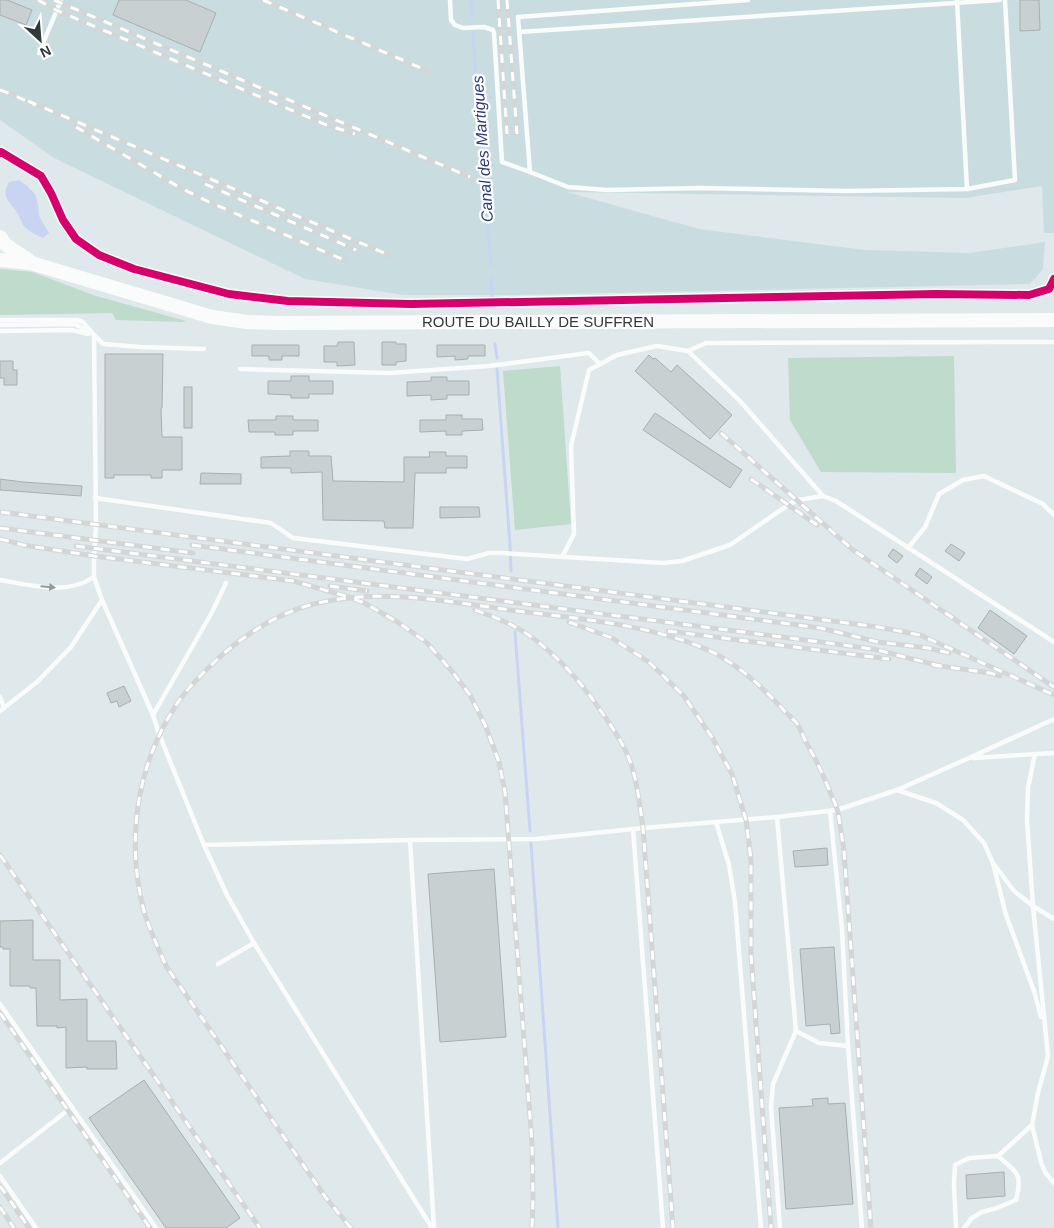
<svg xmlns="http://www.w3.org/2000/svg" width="1054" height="1228" font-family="Arial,sans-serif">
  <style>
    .built { fill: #c9dde1 }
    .green { fill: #bedbcc }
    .water { fill: #c8d4f2 }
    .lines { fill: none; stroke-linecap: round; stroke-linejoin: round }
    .stream { stroke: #c8d4f2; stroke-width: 3 }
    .building { fill: #c8d0d1; stroke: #a8afb0 }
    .lane { stroke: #fafcfc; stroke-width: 4.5 }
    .street { stroke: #fafcfc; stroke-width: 9 }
    .secondary { stroke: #fafcfc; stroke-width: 14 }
    .rail-casing { stroke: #d3d6d7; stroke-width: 5 }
    .rail { stroke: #fff; stroke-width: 3; stroke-dasharray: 9; stroke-linecap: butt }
    .cycleway-casing { stroke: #fff; stroke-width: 11 }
    .cycleway { stroke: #d6006c; stroke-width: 8 }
    .oneway { fill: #969a9c }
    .labels { text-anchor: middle; stroke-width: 4.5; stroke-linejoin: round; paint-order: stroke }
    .street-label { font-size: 15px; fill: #32393b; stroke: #fff }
    .water-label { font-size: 16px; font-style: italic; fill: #2e3b79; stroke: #fff }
  </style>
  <rect width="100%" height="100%" fill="#dfe8eb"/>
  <!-- built -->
  <polygon class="built" points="0,0 1054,0 1054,233 1044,233 1042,186 965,198 567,192 699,229 865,250 969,253 1045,242 1043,269 1030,284 513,295 403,295 305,279 54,158 0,120"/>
  <!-- green -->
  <g class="green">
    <polygon points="0,269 32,272 96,296 186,321 182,322 116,320 112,313 0,315"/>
    <polygon points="954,356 956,473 821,472 790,420 788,358"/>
    <polygon points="560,366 571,524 515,530 503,371"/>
  </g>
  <!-- water -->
  <path class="water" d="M19 180 27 186 35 194 38 204 39 216 49 233 43 238C36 235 28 231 23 225 21 221 20 217 18 214 11 201 0 199 9 182Z"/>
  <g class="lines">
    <!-- stream -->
    <g class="stream">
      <polyline points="471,0 472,18"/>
      <polyline points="473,33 478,111 491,265"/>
      <polyline points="491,279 492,296"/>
      <polyline points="495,344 497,358"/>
      <polyline points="497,369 510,545 511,571"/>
      <polyline points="515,632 530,831"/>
      <polyline points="531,843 558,1228"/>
    </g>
  </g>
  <!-- building -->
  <g class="building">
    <polygon points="0,0 7,0 32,10 26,25 0,15"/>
    <polygon points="119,0 186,0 216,13 200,52 113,15"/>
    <polygon points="1020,0 1039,0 1040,30 1020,31"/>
    <polygon points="338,342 354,342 355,365 337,366 337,362 324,362 324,346 337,346"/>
    <polygon points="382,342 396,342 396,344 406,344 406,361 396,362 396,365 382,365"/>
    <polygon points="252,345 299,345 299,356 282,356 282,360 269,360 269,356 252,356"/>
    <polygon points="437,345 485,345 485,356 468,356 468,359 455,360 455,356 437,357"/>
    <polygon points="105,354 163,354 162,408 161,408 162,437 182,437 182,470 162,470 162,478 151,478 151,475 114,475 114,478 105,478"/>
    <polygon points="649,355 653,359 655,358 671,372 677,365 732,415 710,439 635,371"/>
    <polygon points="0,361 13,361 13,370 17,370 17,385 4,385 4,378 0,378"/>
    <polygon points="291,376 309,376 309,381 333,381 333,394 309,394 309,398 291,398 291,395 268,394 268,381 291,381"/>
    <polygon points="431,377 447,377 447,381 469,381 469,395 447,395 447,399 431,400 431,395 407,396 407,382 431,381"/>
    <rect x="184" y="387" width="8" height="41"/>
    <polygon points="655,413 742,470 730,488 643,430"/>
    <polygon points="446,415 462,415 462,419 482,419 483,430 462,431 462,435 446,435 446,431 420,432 420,420 446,420"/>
    <polygon points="276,416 293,416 293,420 318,420 318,431 293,431 293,435 275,435 275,432 249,432 248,420 276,420"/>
    <polygon points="290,451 309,451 309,456 331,456 333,481 404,482 404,457 430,457 429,452 446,452 446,456 467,456 467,468 446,468 446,473 415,473 413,528 385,528 384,521 323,520 322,472 291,473 291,468 261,468 261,457 290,456"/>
    <polygon points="201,473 241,474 241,484 200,484"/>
    <polygon points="0,479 23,482 82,486 81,496 0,490"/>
    <polygon points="440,507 479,507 480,517 440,518"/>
    <polygon points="951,544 965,553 959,561 945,551"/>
    <polygon points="893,549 903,556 897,563 888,556"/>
    <polygon points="920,568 932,577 927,584 915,575"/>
    <polygon points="990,610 1027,636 1014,654 978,628"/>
    <polygon points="124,686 131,701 119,707 117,701 111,703 107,693"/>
    <polygon points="827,848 828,865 795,867 793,851"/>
    <polygon points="494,869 506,1037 440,1042 428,874"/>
    <polygon points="33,920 33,960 60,960 60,1000 87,999 87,1041 116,1041 117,1069 87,1069 87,1067 66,1068 66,1027 57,1028 57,1026 37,1026 36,988 30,988 30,986 10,986 10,949 3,949 3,947 0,947 0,921"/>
    <polygon points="834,947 840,1033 831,1034 830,1024 806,1026 800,949"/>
    <polygon points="144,1080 240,1218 226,1228 166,1228 89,1118"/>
    <polygon points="828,1098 828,1104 845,1103 853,1204 786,1209 779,1108 813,1106 812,1099"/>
    <polygon points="1004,1172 1005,1196 967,1199 966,1175"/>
  </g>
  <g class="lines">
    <!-- lane -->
    <g class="lane">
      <polyline points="450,0 451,20 455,25 463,28 484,27 493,30 494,33 502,162 530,172"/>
      <polyline points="748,0 518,17 530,172 568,187 607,190 700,188 846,191 967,189 1015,180 1005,0"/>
      <polyline points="957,1 967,189"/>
      <polyline points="519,32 1000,0"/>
      <polyline points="39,53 61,0"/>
      <polyline points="0,320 77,320 83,322 94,335 103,344 141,347 204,349"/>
      <polyline points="0,325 75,324 91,333"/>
      <polyline points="0,331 72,330 88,334"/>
      <polyline points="94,335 96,525 94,556 94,577 102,600 153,715 159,734 204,845 227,895 254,943 432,1228"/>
      <polyline points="688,351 706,343 1054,342"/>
      <polyline points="240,369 389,373 489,366 589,353 600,364"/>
      <polyline points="95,498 271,523 293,538 467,559 489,553 500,553 663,563 682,561 730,545 788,505 798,500 823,496 836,501 1054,642"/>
      <polyline points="908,548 925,527 939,494 963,480 984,476 1043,504 1054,515"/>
      <polyline points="562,557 574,534 571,446 589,370 617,355 657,346 688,351 740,401 823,496"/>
      <path d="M0 580C31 585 66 596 94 577"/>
      <polyline points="0,697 4,707"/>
      <polyline points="0,711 37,682 71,647 102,600"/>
      <polyline points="153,715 211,614 226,583"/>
      <polyline points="973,758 1054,753"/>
      <polyline points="897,790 936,803 963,820 984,843 993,863"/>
      <polyline points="830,811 842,929 848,1046 862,1228"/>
      <polyline points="777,817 796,1031 819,1043 848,1046"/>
      <polyline points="716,822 729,865 735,902 761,1228"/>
      <polyline points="633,829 663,1228"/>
      <polyline points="410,840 434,1228"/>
      <polyline points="204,845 410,840 536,839 643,828 777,817 837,810 897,790 969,758 1054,719"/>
      <polyline points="218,964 254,943"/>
      <polyline points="0,1004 156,1228"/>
      <polyline points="1041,1017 1034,991 1006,915 993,863 1014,891 1033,906 1054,919"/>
      <polyline points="1032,1125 1041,1162 1045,1172 1054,1183"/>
      <polyline points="998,1156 1032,1125 1038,1093 1048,1056 1033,906 1027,820 1028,788 1035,754"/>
      <polyline points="0,1163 72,1107"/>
      <polyline points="0,1176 36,1228"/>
      <polyline points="780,1228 771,1107 773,1084 796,1031"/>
      <path d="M956 1228 954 1184 955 1165 969 1158 998 1156C1017 1173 1023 1173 1016 1200L997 1208 982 1212 972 1218 964 1228"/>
    </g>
    <!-- street -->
    <polyline class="street" points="0,153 1,152 41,176 51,193 63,220 76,239 99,255 134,269 229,294 288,301 411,304 936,294 1029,295 1049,289 1054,279"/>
    <!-- secondary -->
    <g class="secondary">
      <polyline points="0,237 6,245 31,262"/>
      <polyline points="0,260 31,263 212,317 247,322 278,323 1054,320"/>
    </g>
    <defs>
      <g id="rail">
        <polyline points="38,0 56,10 324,124 355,134"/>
        <polyline points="54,0 470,177"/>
        <polyline points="263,0 428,71"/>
        <polyline points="498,0 507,134"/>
        <polyline points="507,0 517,134"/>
        <polyline points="0,90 11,94 35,105"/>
        <polyline points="28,101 391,256"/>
        <polyline points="76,127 179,187 209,202 344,260"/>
        <polyline points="205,184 356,250"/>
        <polyline points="721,433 853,550 1054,687"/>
        <polyline points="751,479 817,525"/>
        <polyline points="1,512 878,627 920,635 1054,695"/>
        <polyline points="0,528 193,553"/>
        <polyline points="0,539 23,545 94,556 293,581 349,597 364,603 396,621 426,642 451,670 470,695 485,725 499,762 505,792 532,1143 533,1200 532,1228"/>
        <polyline points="192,545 820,628 878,642 928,648 949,653"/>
        <polyline points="76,546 828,643 873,649 940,666"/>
        <polyline points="330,586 367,591"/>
        <path d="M475 610C492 616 508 622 524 632 556 653 582 683 603 714 614 730 625 746 631 764 638 785 640 807 643 828L673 1228"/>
        <polyline points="569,622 612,638 650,663 684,696 713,739 732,774 746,820 751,860 751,954 771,1228"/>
        <polyline points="668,631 889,659"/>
        <polyline points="933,665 990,673 1000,676"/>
        <polyline points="0,855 260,1228"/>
        <polyline points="0,1013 150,1228"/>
        <polyline points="0,1186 29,1228"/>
        <polyline points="0,1207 14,1228"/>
        <path d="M351 1228 326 1198 166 966C156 942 144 919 140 893 127 826 141 754 181 698 193 682 208 668 223 654 249 632 281 612 314 604 382 587 449 602 517 611 581 619 646 624 706 649 735 662 759 684 780 706 785 712 791 717 796 722 800 728 803 736 806 742 815 758 823 774 830 792 833 798 836 805 838 812 840 825 842 838 844 851L871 1228"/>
      </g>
    </defs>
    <!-- rail casing -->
    <use href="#rail" class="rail-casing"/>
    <!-- rail -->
    <use href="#rail" class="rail"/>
    <defs>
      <polyline id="cycleway" points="0,153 1,152 41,176 51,193 63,220 76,239 99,255 134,269 229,294 288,301 411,304 936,294 1029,295 1049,289 1054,279"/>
    </defs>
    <!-- cycleway casing -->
    <use href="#cycleway" class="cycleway-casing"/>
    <!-- cycleway -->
    <use href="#cycleway" class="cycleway"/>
  </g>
  <!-- one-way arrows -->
  <defs><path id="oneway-solid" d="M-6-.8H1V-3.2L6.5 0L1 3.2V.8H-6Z" transform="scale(1.25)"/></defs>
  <use class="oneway" href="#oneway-solid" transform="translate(48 587) rotate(5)"/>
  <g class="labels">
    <!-- street labels -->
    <g class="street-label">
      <text x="538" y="327">ROUTE DU BAILLY DE SUFFREN</text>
    </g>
    <!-- water labels -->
    <g class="water-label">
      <text transform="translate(482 149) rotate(-94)" y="6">Canal des Martigues</text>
    </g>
  </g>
  <!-- north arrow -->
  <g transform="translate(40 40) rotate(154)" stroke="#ffffff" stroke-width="4" paint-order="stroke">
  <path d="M0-4L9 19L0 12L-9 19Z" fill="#32393b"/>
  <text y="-8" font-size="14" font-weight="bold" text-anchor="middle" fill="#32393b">N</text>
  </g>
</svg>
